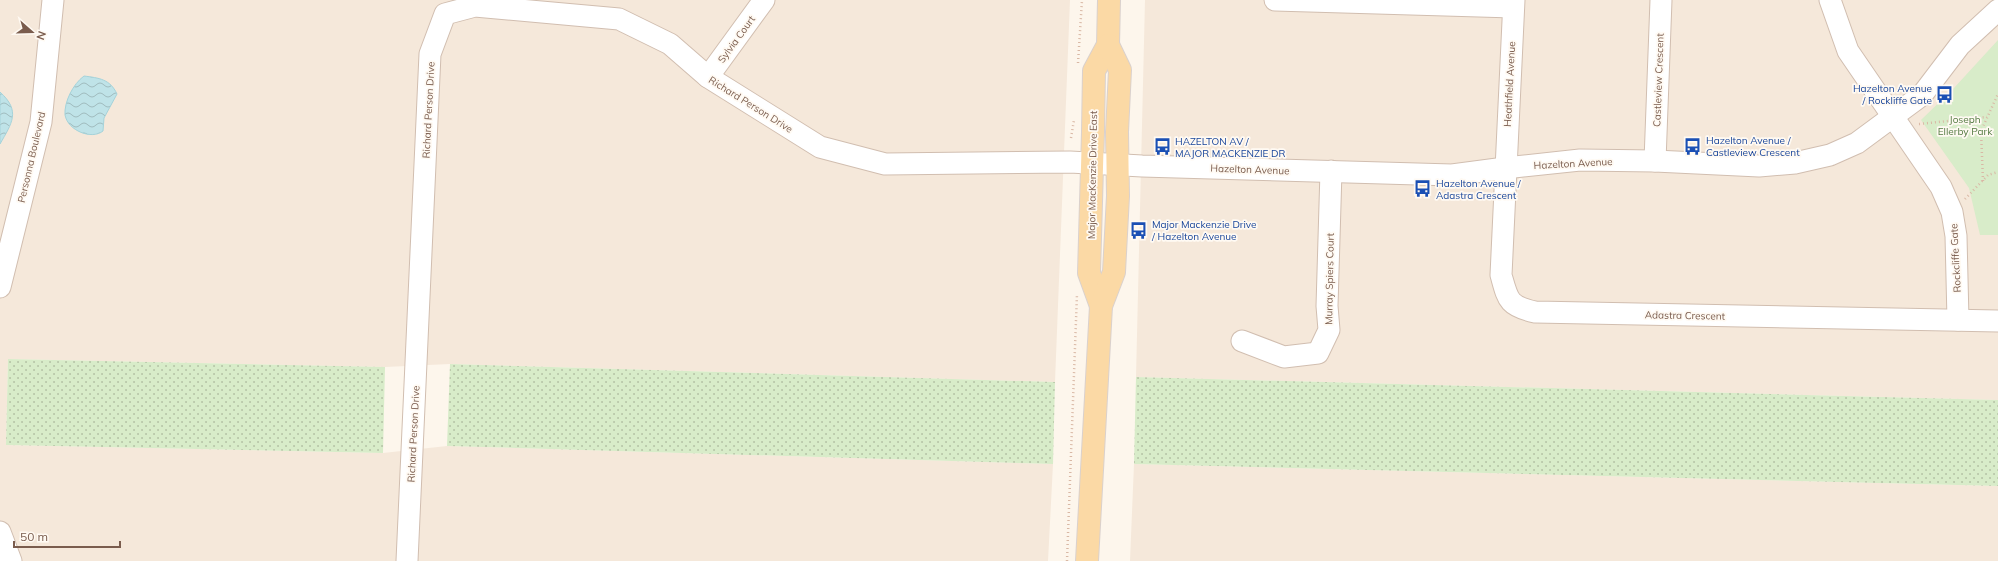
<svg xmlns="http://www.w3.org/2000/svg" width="1998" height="561" font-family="Mulish,sans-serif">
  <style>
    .residential { fill: #f5e8da }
    .grass { fill: url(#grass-dots) }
    .green { fill: #d8ecc9 }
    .water { fill: url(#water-waves); stroke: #a5d3da }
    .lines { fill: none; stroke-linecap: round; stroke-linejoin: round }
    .minor-casing { stroke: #d1beb0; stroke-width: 23 }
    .major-casing { stroke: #dad1cd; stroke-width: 24 }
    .path { stroke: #d9b8a5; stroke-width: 2.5; stroke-dasharray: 1 3; stroke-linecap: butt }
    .minor { stroke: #fff; stroke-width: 21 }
    .major { stroke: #fbd9a5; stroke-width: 22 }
    .labels { text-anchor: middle; stroke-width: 3.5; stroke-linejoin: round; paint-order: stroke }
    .street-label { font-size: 10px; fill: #7a5c4d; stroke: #fffaf3 }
    .transit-label { font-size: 10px; fill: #164399; stroke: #fffaf3; text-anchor: start }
    .park-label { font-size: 10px; fill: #537a41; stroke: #fffaf3 }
  </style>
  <defs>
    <pattern id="grass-dots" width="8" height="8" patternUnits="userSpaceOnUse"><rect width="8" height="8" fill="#d8ecc9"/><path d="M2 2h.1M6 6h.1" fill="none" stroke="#b4c2a5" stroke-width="1.8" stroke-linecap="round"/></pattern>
    <pattern id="water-waves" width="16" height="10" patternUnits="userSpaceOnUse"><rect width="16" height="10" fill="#bfe3e8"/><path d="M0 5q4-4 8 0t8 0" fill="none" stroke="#a0bbbe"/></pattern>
  </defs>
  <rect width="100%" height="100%" fill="#fdf6ec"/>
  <!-- residential -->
  <g class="residential">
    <polygon points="0,0 1070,0 1055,382 450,364 385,367 8,359 6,445 383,453 447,446 1053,464 1048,561 0,561"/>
    <polygon points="1145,0 1998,0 1998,400 1136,377"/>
    <polygon points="1134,464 1998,486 1998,561 1130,561"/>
  </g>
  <!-- grass -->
  <g class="grass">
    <polygon points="8,359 385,367 383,453 6,445"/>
    <polygon points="450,364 1055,382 1053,464 447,446"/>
    <polygon points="1136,377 1998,400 1998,486 1134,464"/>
  </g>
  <!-- green -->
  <polygon class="green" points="1998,40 1998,235 1980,235 1969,188 1921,120 1954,88"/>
  <!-- water -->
  <g class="water">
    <path d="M84 76C99 78 110 79 117 94L104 118 103 131C92 140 68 131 65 115 64 102 73 84 84 76Z"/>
    <path d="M0 92C21 111 12 123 0 144Z"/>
  </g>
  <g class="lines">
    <defs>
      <g id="minor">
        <polyline points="1275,0 1513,7"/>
        <path d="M1514 0 1501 275C1508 300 1508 306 1535 312L1998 321"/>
        <polyline points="1830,0 1848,51 1941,187 1952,212 1956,236 1958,320"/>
        <polyline points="708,77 764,0"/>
        <polyline points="1655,161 1661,0"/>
        <polyline points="0,287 41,122 53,0"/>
        <polyline points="1242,341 1284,357 1318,353 1329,330 1327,306 1331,171"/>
        <polyline points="0,532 11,561"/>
        <polyline points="407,561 430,54 445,14 475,6 619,19 670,44 708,77 820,147 885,164 1070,162 1142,166 1452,175 1505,168 1580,160 1655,161 1759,166 1795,163 1830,155 1857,143 1922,95 1960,45 1998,10"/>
      </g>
      <g id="major">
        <polyline points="1101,306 1089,273 1093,132 1094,71 1108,45 1109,0"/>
        <polyline points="1087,561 1101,306 1114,272 1118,196 1117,132 1120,70 1108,45"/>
      </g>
    </defs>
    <!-- minor casing -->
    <use href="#minor" class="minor-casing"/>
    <!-- major casing -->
    <use href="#major" class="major-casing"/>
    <!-- path -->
    <g class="path">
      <polyline points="1078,63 1082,0"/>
      <polyline points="1919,124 1987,117"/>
      <polyline points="1071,138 1074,120"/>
      <polyline points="1983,181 1981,131 1998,94"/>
      <polyline points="1965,199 1988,175 1998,172"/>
      <polyline points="1067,561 1077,294"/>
    </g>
    <!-- minor -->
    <use href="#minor" class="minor"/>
    <!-- major -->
    <use href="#major" class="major"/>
  </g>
  <!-- icons -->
  <defs>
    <symbol id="bus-bare" viewBox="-9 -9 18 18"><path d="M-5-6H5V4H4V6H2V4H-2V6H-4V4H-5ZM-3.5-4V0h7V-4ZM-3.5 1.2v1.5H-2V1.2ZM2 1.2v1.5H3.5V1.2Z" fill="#1a4fb4" stroke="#fffaf3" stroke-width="2.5" paint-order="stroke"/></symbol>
  </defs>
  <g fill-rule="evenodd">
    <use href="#bus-bare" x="1932" y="82" width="25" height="25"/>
    <use href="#bus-bare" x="1680" y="134" width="25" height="25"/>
    <use href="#bus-bare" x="1150" y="134" width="25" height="25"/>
    <use href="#bus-bare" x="1410" y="176" width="25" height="25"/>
    <use href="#bus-bare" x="1126" y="218" width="25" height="25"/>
  </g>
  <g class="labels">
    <!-- street labels -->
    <g class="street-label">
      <text transform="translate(736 39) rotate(-54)" y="4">Sylvia Court</text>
      <text transform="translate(1658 80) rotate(-88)" y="4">Castleview Crescent</text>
      <text transform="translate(1509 84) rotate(-87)" y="4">Heathfield Avenue</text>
      <text transform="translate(751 104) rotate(32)" y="4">Richard Person Drive</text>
      <text transform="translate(428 110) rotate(-87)" y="4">Richard Person Drive</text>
      <text transform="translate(31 157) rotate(-77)" y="4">Personna Boulevard</text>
      <text transform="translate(1573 163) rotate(-3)" y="4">Hazelton Avenue</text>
      <text transform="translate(1250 169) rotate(2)" y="4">Hazelton Avenue</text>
      <text transform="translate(1092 175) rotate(-89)" y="4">Major MacKenzie Drive East</text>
      <text transform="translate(1955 258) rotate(-93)" y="4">Rockcliffe Gate</text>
      <text transform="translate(1329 279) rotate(-89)" y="4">Murray Spiers Court</text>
      <text transform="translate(1685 315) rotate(1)" y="4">Adastra Crescent</text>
      <text transform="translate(413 434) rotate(-87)" y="4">Richard Person Drive</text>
    </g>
    <!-- transit labels -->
    <g class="transit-label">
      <text x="1932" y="92" text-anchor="end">Hazelton Avenue<tspan x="1932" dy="12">/ Rockliffe Gate</tspan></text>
      <text x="1706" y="144">Hazelton Avenue /<tspan x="1706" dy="12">Castleview Crescent</tspan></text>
      <text x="1175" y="145">HAZELTON AV /<tspan x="1175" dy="12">MAJOR MACKENZIE DR</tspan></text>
      <text x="1436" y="187">Hazelton Avenue /<tspan x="1436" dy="12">Adastra Crescent</tspan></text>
      <text x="1152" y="228">Major Mackenzie Drive<tspan x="1152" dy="12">/ Hazelton Avenue</tspan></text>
    </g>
    <!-- park labels -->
    <g class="park-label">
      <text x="1965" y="123">Joseph<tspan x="1965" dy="12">Ellerby Park</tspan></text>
    </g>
  </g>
  <!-- north arrow -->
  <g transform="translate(32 32) rotate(110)" stroke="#fffaf3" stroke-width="3" paint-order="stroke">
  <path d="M0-3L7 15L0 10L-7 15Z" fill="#7a5c4d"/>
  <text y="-6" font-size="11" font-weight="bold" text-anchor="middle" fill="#7a5c4d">N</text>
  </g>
  <!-- scale -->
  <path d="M14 541v6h106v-6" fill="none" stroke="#7a5c4d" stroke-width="2"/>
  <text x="20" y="541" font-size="12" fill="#7a5c4d" stroke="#fffaf3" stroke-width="3" paint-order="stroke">50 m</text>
</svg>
